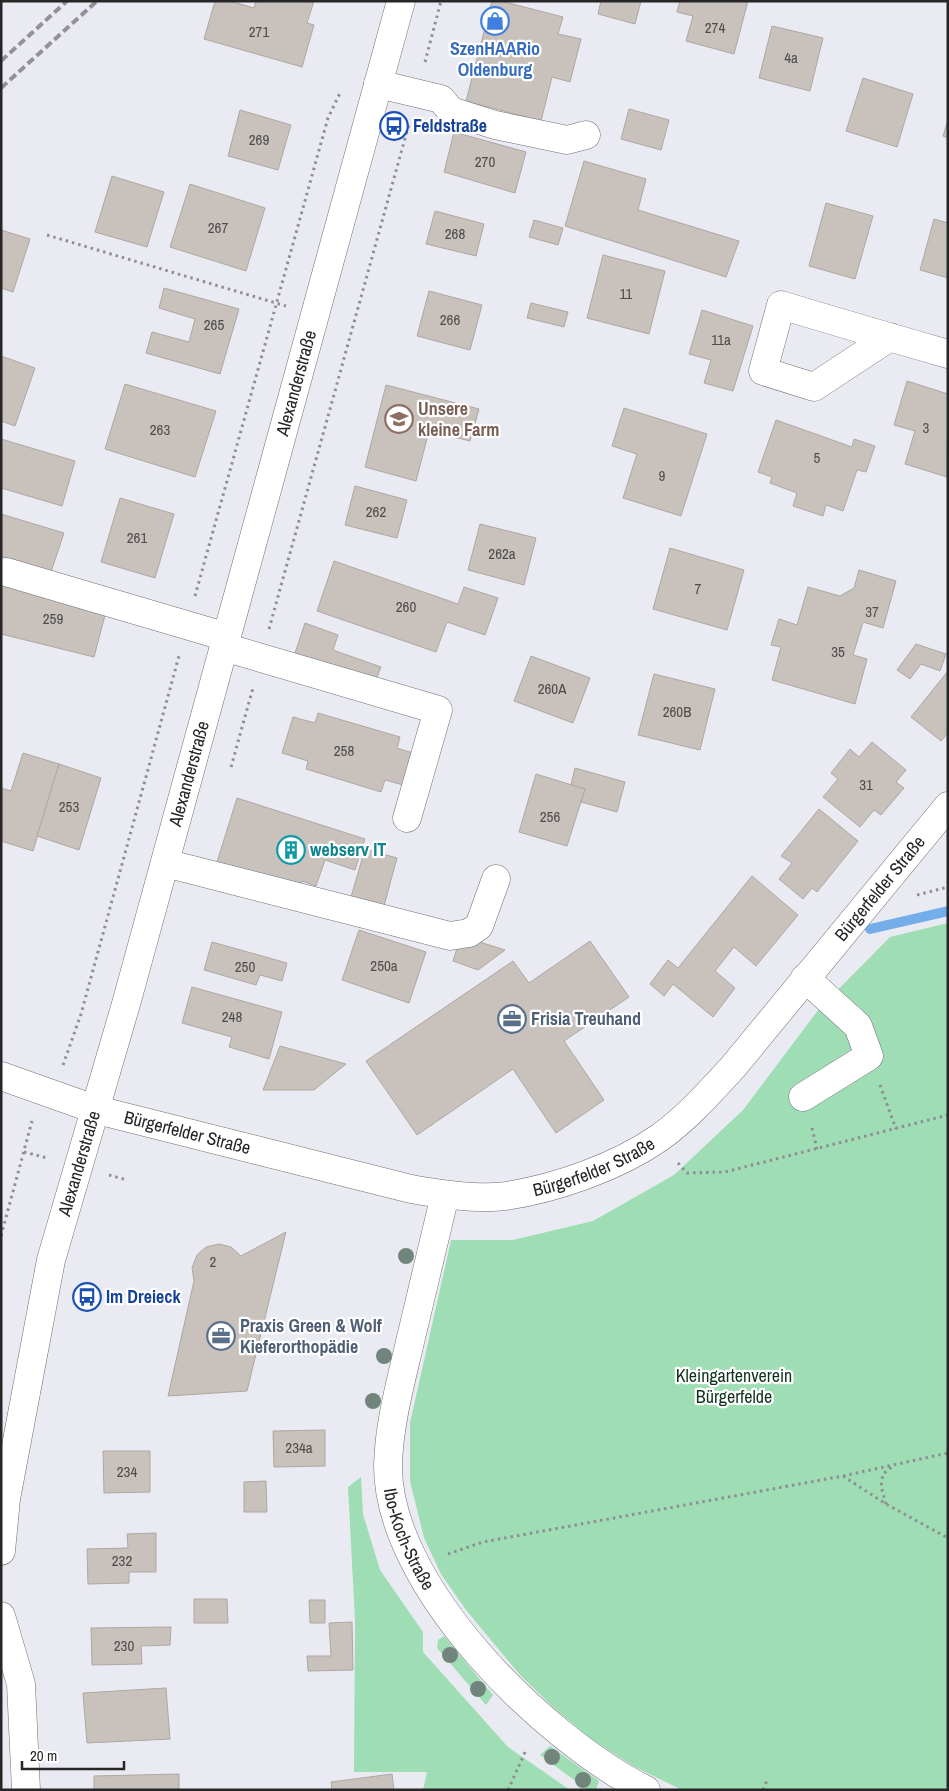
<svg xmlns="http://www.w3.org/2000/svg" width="949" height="1791" font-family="'Archivo Narrow',sans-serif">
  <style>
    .green { fill: #9fddb4 }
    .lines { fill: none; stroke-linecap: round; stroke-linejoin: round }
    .stream { stroke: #73aeeb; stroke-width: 10 }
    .building { fill: #c8c1bc; stroke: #aea7a2 }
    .minor-casing { stroke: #6e6f75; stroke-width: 29 }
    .major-casing { stroke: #6e6f75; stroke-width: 29 }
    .path { stroke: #8e8e93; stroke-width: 3; stroke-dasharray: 2.5 4; stroke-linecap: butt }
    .minor { stroke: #fff; stroke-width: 28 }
    .major { stroke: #fff; stroke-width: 28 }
    .rail { stroke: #919196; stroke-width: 4; stroke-dasharray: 8 4; stroke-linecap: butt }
    .tree { fill: #72857d }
    .labels { text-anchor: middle; stroke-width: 4.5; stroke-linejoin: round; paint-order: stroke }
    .number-label { font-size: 15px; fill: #4e4d4e }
    .shop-label { font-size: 18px; font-weight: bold; fill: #366cbe; stroke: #fff }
    .transit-label { font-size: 18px; font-weight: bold; fill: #164399; stroke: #fff; text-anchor: start }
    .street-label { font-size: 18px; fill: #262629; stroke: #fff }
    .education-label { font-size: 18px; font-weight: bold; fill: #785e54; stroke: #fff; text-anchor: start }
    .culture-label { font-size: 18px; font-weight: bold; fill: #0d838f; stroke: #fff; text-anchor: start }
    .service-label { font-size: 18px; font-weight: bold; fill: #4e5e75; stroke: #fff; text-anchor: start }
    .park-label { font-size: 18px; fill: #0f321d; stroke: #fff }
  </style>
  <rect width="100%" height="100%" fill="#eaebf2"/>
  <!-- green -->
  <g class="green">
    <polygon points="948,923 948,1790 682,1790 633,1766 591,1739 554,1708 520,1675 466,1610 441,1574 424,1538 410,1481 410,1423 451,1240 513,1240 593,1221 674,1175 743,1110 819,1009 890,937"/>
    <polygon points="361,1477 363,1514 380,1570 423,1632 423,1652 508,1747 570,1790 423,1790 427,1772 354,1772 355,1620 348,1487"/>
    <polygon points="444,1636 493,1695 486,1705 437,1648 438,1640"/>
    <polygon points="550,1746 599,1781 596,1790 588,1790 540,1755"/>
  </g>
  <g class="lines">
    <!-- stream -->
    <polyline class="stream" points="870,929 948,911"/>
  </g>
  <!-- building -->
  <g class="building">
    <polygon points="215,1 230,1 254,8 256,1 314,1 307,23 314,25 302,67 204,39"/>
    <polygon points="492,1 501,1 563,17 558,34 581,39 570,82 552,77 541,121 466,101"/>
    <polygon points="601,1 641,1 635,24 598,14"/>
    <polygon points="680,1 748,1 734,54 686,41 693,16 677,12"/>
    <polygon points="772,26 823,38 810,91 759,78"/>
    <polygon points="863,78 913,94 897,147 846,131"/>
    <polygon points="629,109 669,120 661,150 621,139"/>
    <polygon points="240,110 291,125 278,170 228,156"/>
    <polygon points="948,120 948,138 943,136"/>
    <polygon points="454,132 526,152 515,193 444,172"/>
    <polygon points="584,161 646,179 638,210 739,241 726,277 565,226"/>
    <polygon points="112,176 164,192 147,247 95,232"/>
    <polygon points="190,184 265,208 246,271 170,247"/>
    <polygon points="826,203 873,216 855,279 809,266"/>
    <polygon points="435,211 484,224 476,256 426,244"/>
    <polygon points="934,219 948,223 948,278 920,270"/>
    <polygon points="534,220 563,228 558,245 529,237"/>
    <polygon points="1,230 30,239 13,292 1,288"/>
    <polygon points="603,255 665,271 649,334 587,318"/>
    <polygon points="164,288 239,309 220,374 146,353 152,332 189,342 195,319 159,308"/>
    <polygon points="429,291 482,305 470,350 417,336"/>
    <polygon points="531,303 568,312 564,327 527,318"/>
    <polygon points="702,310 753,326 733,391 704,383 711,360 689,354"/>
    <polygon points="1,356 35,368 15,426 1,421"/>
    <polygon points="907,381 948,394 947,477 905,464 915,431 894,425"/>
    <polygon points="125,384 216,411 195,477 105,449"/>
    <polygon points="386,385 479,409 470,441 429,431 416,481 365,467"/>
    <polygon points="624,408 707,434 681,516 623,498 637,454 612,446"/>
    <polygon points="776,420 852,447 854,439 875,446 866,472 857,470 843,511 826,505 823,516 793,506 797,493 770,483 772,477 758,472"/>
    <polygon points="1,439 75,461 62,506 1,488"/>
    <polygon points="355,486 407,500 397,538 345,525"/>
    <polygon points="120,498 174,514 155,578 101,562"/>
    <polygon points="1,514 64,533 51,572 1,556"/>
    <polygon points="480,524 536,538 524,585 468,570"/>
    <polygon points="670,548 744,570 727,630 653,609"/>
    <polygon points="334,561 458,604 464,587 498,598 485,635 447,622 436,652 317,611"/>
    <polygon points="859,570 896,581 883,628 863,622 853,655 867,659 855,704 772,680 781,647 771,645 779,619 797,625 808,587 840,596 854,588"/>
    <polygon points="1,577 108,604 94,657 1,634"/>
    <polygon points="305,623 338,635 333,650 381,667 375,682 295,653"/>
    <polygon points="916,644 946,654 940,671 921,664 910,679 897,670"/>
    <polygon points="531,656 590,678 573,723 514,701"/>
    <polygon points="948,671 948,733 941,741 911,717"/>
    <polygon points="654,674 715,689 700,750 638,735"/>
    <polygon points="318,713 400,737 397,748 416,754 407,786 385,780 381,792 306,769 308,761 282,753 293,717 315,723"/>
    <polygon points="872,742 906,770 896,782 904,788 881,815 874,810 860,827 823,797 838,779 831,773 850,749 859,757"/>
    <polygon points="23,753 59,764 33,851 1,841 1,788 11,791"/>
    <polygon points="59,764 101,778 79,850 37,836"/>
    <polygon points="575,768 625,782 617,812 581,802 585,789 571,785"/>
    <polygon points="536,774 585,789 567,846 519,832"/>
    <polygon points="237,798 365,839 355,870 325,860 316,886 302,881 300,889 217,862"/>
    <polygon points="819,809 858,841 817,892 812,888 803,899 779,879 792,863 781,856"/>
    <polygon points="365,849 397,858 384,906 351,897"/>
    <polygon points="752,876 798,915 756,966 734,947 715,971 735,988 713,1017 673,984 664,996 650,984 668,960 678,968"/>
    <polygon points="359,930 426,952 409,1003 342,980"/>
    <polygon points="461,936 505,950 478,970 453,961"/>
    <polygon points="590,941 629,997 564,1041 604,1100 556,1133 513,1069 417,1135 366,1061 513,961 529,983"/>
    <polygon points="212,942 287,963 282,981 260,975 256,985 204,970"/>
    <polygon points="192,987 282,1012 269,1059 229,1047 232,1037 182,1023"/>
    <polygon points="280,1046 346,1064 314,1090 263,1090"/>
    <polygon points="286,1232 247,1391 168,1396 194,1281 192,1268 197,1255 206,1247 219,1244 231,1247 241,1256"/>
    <polygon points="325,1430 325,1466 274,1467 273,1431"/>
    <polygon points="103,1451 150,1451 150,1492 104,1493"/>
    <polygon points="266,1481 267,1512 244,1512 244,1482"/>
    <polygon points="156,1533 156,1572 129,1572 129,1583 88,1584 87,1549 128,1548 127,1534"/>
    <polygon points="194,1599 227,1599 228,1623 194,1623"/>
    <polygon points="309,1600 325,1600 325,1623 310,1623"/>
    <polygon points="352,1622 353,1670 308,1671 307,1656 331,1656 329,1623"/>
    <polygon points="171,1627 170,1645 141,1646 142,1664 92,1665 91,1628"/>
    <polygon points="166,1688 170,1739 87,1743 83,1693"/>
    <polygon points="179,1774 179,1790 94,1790 94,1776"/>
    <polygon points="392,1774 394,1790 332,1790 331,1782"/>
  </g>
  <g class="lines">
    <defs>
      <g id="minor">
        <polyline points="378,84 441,99 451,111 495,125 567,140 586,135"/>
        <path d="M890 337 814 387 763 371 781 305C837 322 892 338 948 354"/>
        <polyline points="6,572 227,637"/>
        <polyline points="224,647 438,710 407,818"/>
        <polyline points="165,863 450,936 469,933 479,926 496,879"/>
        <path id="s1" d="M1 1076 97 1110 411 1189C439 1194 479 1200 506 1196 557 1188 617 1167 659 1138 687 1118 710 1092 733 1067L948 806"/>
        <polyline points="803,1097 869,1056 858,1026 805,978"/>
        <path id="s2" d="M445 1195C433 1245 421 1296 409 1346 400 1385 389 1425 388 1465 387 1586 544 1739 646 1790"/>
      </g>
      <g id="major">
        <path id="s3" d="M1 1551 6 1499 51 1260 126 1004 401 1"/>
        <polyline points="1,1616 21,1684 26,1790"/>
      </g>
    </defs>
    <!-- minor casing -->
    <use href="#minor" class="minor-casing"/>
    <!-- major casing -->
    <use href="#major" class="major-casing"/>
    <!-- path -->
    <g class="path">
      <polyline points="425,62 441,1"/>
      <polyline points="47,235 286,306"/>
      <polyline points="195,596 328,118 341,91"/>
      <polyline points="269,629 409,124"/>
      <polyline points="231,767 253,688"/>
      <polyline points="917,895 948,887"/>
      <polyline points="63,1065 81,1014 179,656"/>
      <polyline points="880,1085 896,1129"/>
      <polyline points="812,1128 817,1149"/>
      <polyline points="24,1152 47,1158"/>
      <polyline points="678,1163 687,1173 725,1172 948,1115"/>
      <polyline points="109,1175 127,1180"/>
      <polyline points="1,1236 32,1121"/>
      <polyline points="843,1476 948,1453"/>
      <polyline points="886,1504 881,1486 883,1474 893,1466"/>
      <polyline points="448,1554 483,1542 843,1476 886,1504 948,1538"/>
      <polyline points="508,1790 526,1750"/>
      <polyline points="763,1790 768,1778"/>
    </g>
    <!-- minor -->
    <use href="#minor" class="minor"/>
    <!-- major -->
    <use href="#major" class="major"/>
    <!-- rail -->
    <g class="rail">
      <polyline points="1,61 67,1"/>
      <polyline points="1,88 97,1"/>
    </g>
  </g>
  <!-- trees -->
  <g class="tree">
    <circle cx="406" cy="1256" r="8"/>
    <circle cx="384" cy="1356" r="8"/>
    <circle cx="373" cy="1401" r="8"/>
    <circle cx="450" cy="1655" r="8"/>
    <circle cx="478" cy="1689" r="8"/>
    <circle cx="552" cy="1757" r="8"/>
    <circle cx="583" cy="1780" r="8"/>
  </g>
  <!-- icons -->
  <defs>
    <symbol id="shop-ring" viewBox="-11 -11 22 22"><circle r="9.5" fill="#fff" stroke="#3f7fe0" stroke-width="1.5"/><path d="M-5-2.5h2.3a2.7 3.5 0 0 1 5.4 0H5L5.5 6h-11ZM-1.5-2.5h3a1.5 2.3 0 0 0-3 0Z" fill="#3f7fe0"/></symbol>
    <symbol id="bus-ring" viewBox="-11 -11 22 22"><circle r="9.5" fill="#fff" stroke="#1a4fb4" stroke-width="1.5"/><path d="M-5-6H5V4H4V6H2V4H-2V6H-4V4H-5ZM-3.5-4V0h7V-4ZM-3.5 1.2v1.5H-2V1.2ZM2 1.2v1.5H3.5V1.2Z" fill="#1a4fb4"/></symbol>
    <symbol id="school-ring" viewBox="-11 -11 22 22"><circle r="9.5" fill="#fff" stroke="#8d6e63" stroke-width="1.5"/><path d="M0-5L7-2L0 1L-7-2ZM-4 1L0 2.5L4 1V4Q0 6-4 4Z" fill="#8d6e63"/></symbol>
    <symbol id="building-ring" viewBox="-11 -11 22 22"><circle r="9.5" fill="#fff" stroke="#0f9aa8" stroke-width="1.5"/><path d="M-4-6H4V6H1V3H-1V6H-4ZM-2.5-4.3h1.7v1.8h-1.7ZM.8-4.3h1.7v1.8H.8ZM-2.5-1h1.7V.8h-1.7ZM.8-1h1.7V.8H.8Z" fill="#0f9aa8"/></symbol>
    <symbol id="office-ring" viewBox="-11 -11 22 22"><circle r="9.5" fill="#fff" stroke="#5c6f8a" stroke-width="1.5"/><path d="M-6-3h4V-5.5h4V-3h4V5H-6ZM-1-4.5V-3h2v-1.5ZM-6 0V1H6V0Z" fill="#5c6f8a"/></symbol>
  </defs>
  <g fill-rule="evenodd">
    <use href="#shop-ring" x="479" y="5" width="32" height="32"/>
    <use href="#bus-ring" x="378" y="110" width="32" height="32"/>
    <use href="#school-ring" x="383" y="403" width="32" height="32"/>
    <use href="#building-ring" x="275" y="834" width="32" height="32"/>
    <use href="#office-ring" x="496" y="1003" width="32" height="32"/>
    <use href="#bus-ring" x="71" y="1281" width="32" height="32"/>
    <use href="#office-ring" x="205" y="1320" width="32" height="32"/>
  </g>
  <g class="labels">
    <!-- number labels -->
    <g class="number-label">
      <text x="715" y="33">274</text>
      <text x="259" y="37">271</text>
      <text x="791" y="63">4a</text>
      <text x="259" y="145">269</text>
      <text x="485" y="167">270</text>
      <text x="218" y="233">267</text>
      <text x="455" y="239">268</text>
      <text x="626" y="299">11</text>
      <text x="450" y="325">266</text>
      <text x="214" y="330">265</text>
      <text x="721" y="345">11a</text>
      <text x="926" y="433">3</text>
      <text x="160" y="435">263</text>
      <text x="817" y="463">5</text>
      <text x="662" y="481">9</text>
      <text x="376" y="517">262</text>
      <text x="137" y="543">261</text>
      <text x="502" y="559">262a</text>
      <text x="698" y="594">7</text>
      <text x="406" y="612">260</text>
      <text x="872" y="617">37</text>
      <text x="53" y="624">259</text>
      <text x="838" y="657">35</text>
      <text x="552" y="694">260A</text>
      <text x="677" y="717">260B</text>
      <text x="344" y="756">258</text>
      <text x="866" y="790">31</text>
      <text x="69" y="812">253</text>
      <text x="550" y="822">256</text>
      <text x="384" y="971">250a</text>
      <text x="245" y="972">250</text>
      <text x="232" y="1022">248</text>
      <text x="213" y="1267">2</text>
      <text x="299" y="1453">234a</text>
      <text x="127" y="1477">234</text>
      <text x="122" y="1566">232</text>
      <text x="124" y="1651">230</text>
    </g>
    <!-- shop labels -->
    <g class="shop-label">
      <text x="495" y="55">SzenHAARio<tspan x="495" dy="21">Oldenburg</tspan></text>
    </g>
    <!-- transit labels -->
    <g class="transit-label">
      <text x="413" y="132">Feldstraße</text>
      <text x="106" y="1303">Im Dreieck</text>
    </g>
    <!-- street labels -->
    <g class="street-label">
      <text dy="6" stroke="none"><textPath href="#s3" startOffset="1206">Alexanderstraße</textPath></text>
      <text dy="6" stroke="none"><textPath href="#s3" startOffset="801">Alexanderstraße</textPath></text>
      <text dy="6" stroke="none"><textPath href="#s1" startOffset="1020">Bürgerfelder Straße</textPath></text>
      <text dy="6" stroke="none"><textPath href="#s1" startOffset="195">Bürgerfelder Straße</textPath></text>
      <text dy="6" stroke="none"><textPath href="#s3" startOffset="396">Alexanderstraße</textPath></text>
      <text dy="6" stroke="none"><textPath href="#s1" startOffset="614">Bürgerfelder Straße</textPath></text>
      <text dy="6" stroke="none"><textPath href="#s2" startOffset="354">Ibo-Koch-Straße</textPath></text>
    </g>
    <!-- education labels -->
    <g class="education-label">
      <text x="418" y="415">Unsere<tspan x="418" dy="21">kleine Farm</tspan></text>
    </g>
    <!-- culture labels -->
    <g class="culture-label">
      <text x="310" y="856">webserv IT</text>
    </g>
    <!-- service labels -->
    <g class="service-label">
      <text x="531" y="1025">Frisia Treuhand</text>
      <text x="240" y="1332">Praxis Green &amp; Wolf<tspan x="240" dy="21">Kieferorthopädie</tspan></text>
    </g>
    <!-- park labels -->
    <g class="park-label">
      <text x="734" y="1382">Kleingartenverein<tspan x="734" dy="21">Bürgerfelde</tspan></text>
    </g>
  </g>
  <!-- border -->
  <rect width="949" height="1791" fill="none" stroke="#262629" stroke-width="5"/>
  <!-- scale -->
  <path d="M22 1761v8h102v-8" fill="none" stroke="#262629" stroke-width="2.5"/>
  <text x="30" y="1761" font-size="15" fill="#262629" stroke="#ffffff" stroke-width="4" paint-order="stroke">20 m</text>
</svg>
